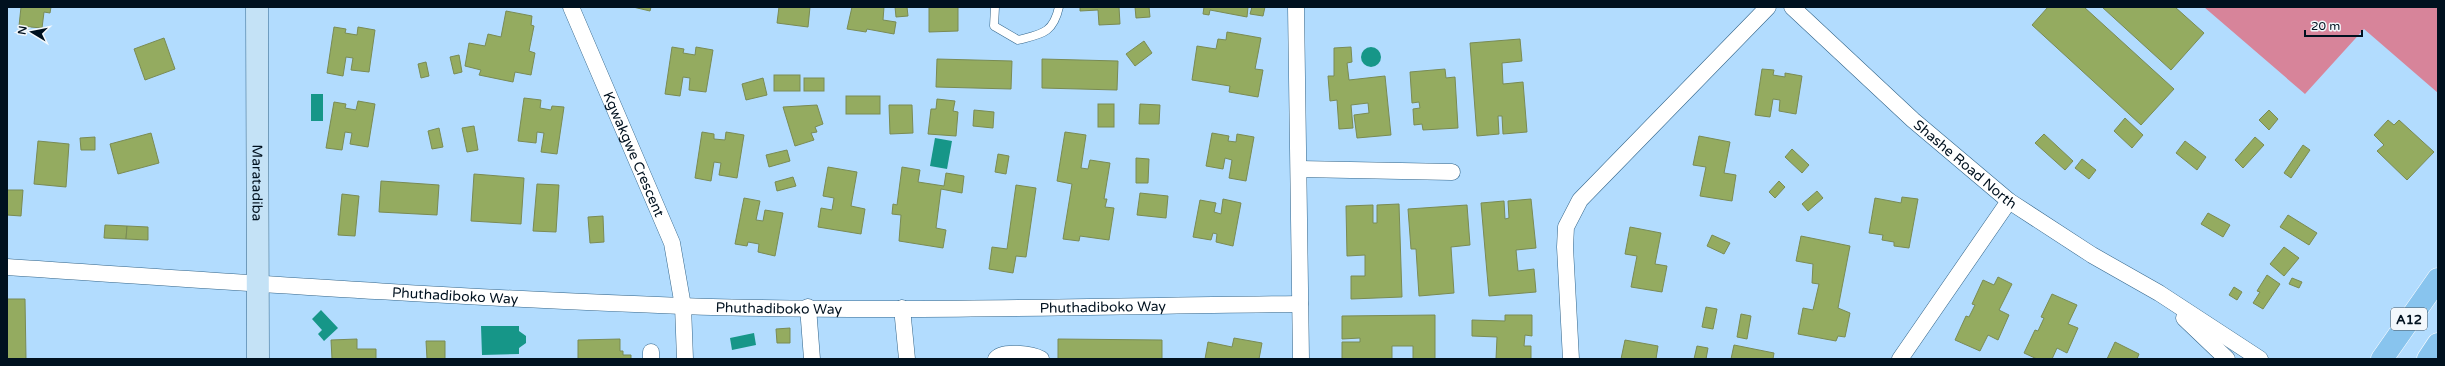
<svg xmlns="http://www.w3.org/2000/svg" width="2445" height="366" font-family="'Varela Round',sans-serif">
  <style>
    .forest { fill: #d7849a }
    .water { fill: #169688 }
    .building { fill: #94ab60; stroke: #798b54 }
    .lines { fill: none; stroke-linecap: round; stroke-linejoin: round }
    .lane-casing { stroke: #33658a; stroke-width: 9 }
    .street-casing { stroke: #33658a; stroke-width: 17 }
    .secondary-casing { stroke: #33658a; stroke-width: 23 }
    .primary-casing { stroke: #fff; stroke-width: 23 }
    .lane { stroke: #fff; stroke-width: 8 }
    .street { stroke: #fff; stroke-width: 16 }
    .secondary { stroke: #c4e2f6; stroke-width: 22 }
    .primary { stroke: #88c4ee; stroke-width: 22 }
    .labels { text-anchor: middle; stroke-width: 4; stroke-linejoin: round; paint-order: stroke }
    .shield { fill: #f3f8fc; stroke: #495661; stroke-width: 1 }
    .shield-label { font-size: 13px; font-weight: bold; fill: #00111f }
    .street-label { font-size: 14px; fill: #00111f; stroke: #f3f8fc }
  </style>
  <rect width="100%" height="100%" fill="#b2dcfe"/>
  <!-- forest -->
  <polygon class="forest" points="2204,7 2438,7 2438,93 2364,29 2305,94"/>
  <!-- water -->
  <g class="water">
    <circle cx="1371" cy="57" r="10"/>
    <rect x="311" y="94" width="12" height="27"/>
    <polygon points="935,138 952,141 947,169 930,166"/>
    <polygon points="321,310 338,328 324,341 318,334 322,330 312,319"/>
    <polygon points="481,326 519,326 519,331 526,336 526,343 519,348 519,354 482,355"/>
    <polygon points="754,333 756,345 732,350 730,338"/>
  </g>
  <!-- building -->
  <g class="building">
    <polygon points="21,7 51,7 50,13 44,12 42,28 19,26"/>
    <polygon points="633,7 651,7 650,11"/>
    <polygon points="779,7 810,7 808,27 777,23"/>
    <polygon points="852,7 884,7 883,20 896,22 894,34 867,29 866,32 847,29"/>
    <polygon points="895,7 907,7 908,16 896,17"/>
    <polygon points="929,7 958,7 958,31 929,32"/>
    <polygon points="1080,7 1119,7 1120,24 1099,25 1098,10 1080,11"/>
    <polygon points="1135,7 1149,7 1150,17 1136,18"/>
    <polygon points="1204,7 1248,7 1247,17 1210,10 1209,15 1203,14"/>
    <polygon points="1252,7 1265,7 1263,16 1250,14"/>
    <polygon points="2048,7 2084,7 2174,89 2141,125 2032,25"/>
    <polygon points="2102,7 2175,7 2204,33 2171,70"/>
    <polygon points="506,11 532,16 531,25 534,26 529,51 535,53 531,75 515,72 513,82 479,75 481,70 465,66 469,43 485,46 488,34 501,37"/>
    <polygon points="334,27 346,29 345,33 357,35 358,27 375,30 369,72 351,70 353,58 346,57 343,76 327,73"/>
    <polygon points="1227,32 1261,38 1255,69 1263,70 1258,97 1229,92 1230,86 1192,80 1197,46 1216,49 1218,39 1226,40"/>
    <polygon points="164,38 175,69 145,80 134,49"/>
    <polygon points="1520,39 1522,61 1502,63 1503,84 1523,82 1527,132 1503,134 1502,116 1498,116 1499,134 1477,136 1470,43"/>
    <polygon points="1144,41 1152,53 1135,66 1126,54"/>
    <polygon points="672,47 684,49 683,53 695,55 696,47 713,50 706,92 689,90 690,78 683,77 680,96 665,94"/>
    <polygon points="1351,47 1352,62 1347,63 1349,80 1385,76 1391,135 1357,138 1354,115 1369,113 1368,103 1351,105 1353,128 1339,129 1337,100 1330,101 1328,76 1334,76 1334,48"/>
    <polygon points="459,55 462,72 454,74 450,57"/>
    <polygon points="937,59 1012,61 1011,89 936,87"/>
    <polygon points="1042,59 1118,61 1117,90 1042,88"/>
    <polygon points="426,62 429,76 421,78 418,64"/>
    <polygon points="1445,69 1446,78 1455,77 1458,128 1423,130 1422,124 1414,125 1413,109 1420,108 1419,102 1412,103 1410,72"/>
    <polygon points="1762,69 1774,70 1773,75 1785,77 1785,73 1802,76 1796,114 1779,111 1780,100 1773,99 1770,117 1755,115"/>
    <rect x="774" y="75" width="26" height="16"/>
    <polygon points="763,78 767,95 746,100 742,84"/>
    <rect x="804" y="78" width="20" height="13"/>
    <rect x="846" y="96" width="34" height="18"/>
    <polygon points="524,98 541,100 540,108 551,110 552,106 564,107 557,154 541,152 544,133 537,132 536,143 518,141"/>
    <polygon points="937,99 955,101 953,111 958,112 956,136 928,134 931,109 936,109"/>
    <polygon points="358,101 375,104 368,147 350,144 352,133 345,132 342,150 326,148 334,102 346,104 345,108 356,110"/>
    <rect x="1098" y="104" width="16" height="23"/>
    <polygon points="1140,104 1160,105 1159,124 1139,124"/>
    <polygon points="817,105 823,124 815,127 817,132 811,133 814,140 795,146 783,107"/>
    <polygon points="889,105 912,105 913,133 890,134"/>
    <polygon points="974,110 994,112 993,128 973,126"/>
    <polygon points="2269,110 2278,119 2269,130 2259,120"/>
    <polygon points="2125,118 2143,135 2132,148 2114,131"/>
    <polygon points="2388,120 2394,125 2399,120 2434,152 2407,180 2377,151 2384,145 2374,135"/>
    <polygon points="474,126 478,150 467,152 462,128"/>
    <polygon points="439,128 443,147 432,149 428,131"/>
    <polygon points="702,132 714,134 714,139 725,140 726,132 744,135 737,178 719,175 721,163 714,162 711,181 695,178"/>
    <polygon points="1065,132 1086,135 1081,168 1088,169 1090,160 1110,163 1104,199 1107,199 1105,207 1114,208 1109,240 1080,236 1079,241 1063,239 1072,184 1057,181"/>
    <polygon points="151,133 159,163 118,174 110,144"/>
    <polygon points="1212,133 1229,136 1228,141 1236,142 1237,134 1254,137 1246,181 1229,178 1232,160 1225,158 1223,169 1206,166"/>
    <polygon points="2044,134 2073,161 2065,170 2035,143"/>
    <polygon points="1699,136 1730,142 1724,173 1736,175 1732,201 1700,196 1706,167 1693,165"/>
    <polygon points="95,137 95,150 81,150 80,138"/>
    <polygon points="2255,137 2264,145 2243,168 2235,160"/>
    <polygon points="38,141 69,144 66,187 34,184"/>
    <polygon points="2185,141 2206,157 2197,170 2176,153"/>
    <polygon points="2303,145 2310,150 2291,178 2284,173"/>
    <polygon points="1792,149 1809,165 1802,173 1785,157"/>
    <polygon points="787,150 790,161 769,167 766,155"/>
    <polygon points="998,154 1009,156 1006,174 995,172"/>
    <polygon points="1136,158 1149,159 1148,183 1136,183"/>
    <polygon points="2082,159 2096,170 2089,179 2075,168"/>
    <polygon points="828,167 857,172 851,206 865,209 861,234 818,227 821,208 832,210 834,198 823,196"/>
    <polygon points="902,167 920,170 918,182 944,186 946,173 964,176 962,193 941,189 936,228 946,230 943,248 899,241 901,215 892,214 893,204 897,205"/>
    <polygon points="474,174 524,178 521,224 471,221"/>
    <polygon points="793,177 796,186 777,191 775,182"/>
    <polygon points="381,181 439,185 437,215 379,212"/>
    <polygon points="1779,181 1785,187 1775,198 1769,192"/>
    <polygon points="537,184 559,185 556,232 533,231"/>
    <polygon points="1016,185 1036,188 1026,257 1016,256 1013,273 989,269 992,247 1007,249"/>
    <polygon points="7,190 23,190 21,216 7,215"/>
    <polygon points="1817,191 1823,198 1808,211 1802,204"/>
    <polygon points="1140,193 1168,196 1166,218 1137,215"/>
    <polygon points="342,194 359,196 355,236 338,235"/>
    <polygon points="1902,197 1918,199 1909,248 1894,246 1894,242 1882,240 1883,235 1869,233 1875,198 1901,203"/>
    <polygon points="744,198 760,201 756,220 763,221 765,210 783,213 775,256 758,252 759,244 748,242 747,246 735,244"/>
    <polygon points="1223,199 1241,203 1233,246 1216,242 1217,234 1213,233 1211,240 1193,237 1200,200 1216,203 1214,212 1221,214"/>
    <polygon points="1531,199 1536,248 1516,250 1518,271 1534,269 1536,292 1489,296 1481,203 1504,201 1505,219 1509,218 1508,201"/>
    <polygon points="1399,204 1402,297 1351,299 1351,276 1365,276 1365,255 1347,256 1346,206 1373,205 1373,223 1377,223 1377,205"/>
    <polygon points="1467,205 1470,245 1451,247 1454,293 1419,296 1416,249 1411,249 1408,209"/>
    <polygon points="2208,213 2230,225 2223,237 2201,224"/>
    <polygon points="2288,215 2317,233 2309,245 2280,227"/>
    <polygon points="603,216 604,242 590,243 588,217"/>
    <polygon points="105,225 127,226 126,239 104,238"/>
    <polygon points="127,226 148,227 148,240 126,239"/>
    <polygon points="1630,227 1661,233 1655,264 1667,266 1662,292 1631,287 1637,256 1625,254"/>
    <polygon points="1712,235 1730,243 1724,254 1707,246"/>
    <polygon points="1801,236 1850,246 1838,308 1850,313 1845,337 1838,336 1836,341 1798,334 1803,308 1813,310 1819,284 1812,283 1813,264 1796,261"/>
    <polygon points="2284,247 2299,258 2284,276 2270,264"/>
    <polygon points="2267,275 2280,284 2263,309 2253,303 2260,292 2257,291"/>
    <polygon points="1998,277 2012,284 1999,310 2009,315 1998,340 1988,335 1980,351 1955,340 1966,316 1969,317 1975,305 1972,304 1983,280 1994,285"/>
    <polygon points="2292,278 2302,282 2299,288 2289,284"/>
    <polygon points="2234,287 2242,292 2237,300 2229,295"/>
    <polygon points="2052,294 2077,305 2068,324 2078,328 2067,353 2057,348 2052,359 2037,359 2024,353 2035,330 2038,331 2044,318 2041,317"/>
    <polygon points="7,299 25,299 26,359 7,359"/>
    <polygon points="1706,307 1717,309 1713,329 1702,327"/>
    <polygon points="1741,314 1751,316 1747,339 1737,337"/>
    <polygon points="1435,315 1435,359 1413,359 1413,346 1392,346 1392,359 1342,359 1342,342 1360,342 1360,338 1342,339 1342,316"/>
    <polygon points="1505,315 1532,315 1532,336 1525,335 1524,346 1531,346 1531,359 1496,359 1497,337 1472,336 1472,320 1505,321"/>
    <polygon points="790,328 790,343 777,343 776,329"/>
    <polygon points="1234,338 1262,343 1259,359 1205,359 1208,342 1232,347"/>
    <polygon points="357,339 357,349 376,349 376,359 332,359 331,340"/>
    <polygon points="620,339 620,351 623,351 623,355 631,355 631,359 578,359 578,340"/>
    <polygon points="1058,339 1162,340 1162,359 1058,359"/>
    <polygon points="1625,340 1658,346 1656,359 1621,359"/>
    <polygon points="426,341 445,341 445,359 427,359"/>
    <polygon points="2115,342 2139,354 2137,359 2107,359"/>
    <polygon points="1734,345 1774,353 1773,359 1731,359"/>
    <polygon points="1697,346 1708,348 1706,359 1694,359"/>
  </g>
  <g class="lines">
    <defs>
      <path id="lane" d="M995 7 994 26 1018 40C1041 34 1053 34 1059 7"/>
      <g id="street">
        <path id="s1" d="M571 7 672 243 683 306 685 359"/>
        <polyline points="1296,7 1301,359"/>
        <path id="s2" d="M1792 7 1913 120 2009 201 2092 255 2159 293 2260 359"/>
        <polyline points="1300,169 1452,172"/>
        <path id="s3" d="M7 267C232 282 457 298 682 306 888 313 1094 306 1300 304"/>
        <polyline points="808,307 812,359"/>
        <polyline points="902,308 907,359"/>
        <polyline points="2184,318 2227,359"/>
        <polyline points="651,359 651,352"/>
        <path d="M996 359C1002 350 1032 354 1041 359"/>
        <polyline points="1571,359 1565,247 1566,227 1580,200 1768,7"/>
        <polyline points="1900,359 2009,201"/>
      </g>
      <g id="secondary">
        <path id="s4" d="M257 7 258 359"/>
      </g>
      <g id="primary">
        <polyline points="2382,359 2438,279"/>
        <polyline points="2428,359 2438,344"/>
      </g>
    </defs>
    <!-- lane casing -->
    <use href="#lane" class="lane-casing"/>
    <!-- street casing -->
    <use href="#street" class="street-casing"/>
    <!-- secondary casing -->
    <use href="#secondary" class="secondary-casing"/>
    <!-- primary casing -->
    <use href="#primary" class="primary-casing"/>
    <!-- lane -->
    <use href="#lane" class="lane"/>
    <!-- street -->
    <use href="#street" class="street"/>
    <!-- secondary -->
    <use href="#secondary" class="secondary"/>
    <!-- primary -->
    <use href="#primary" class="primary"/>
  </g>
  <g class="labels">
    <!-- shield labels -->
    <rect class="shield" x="2391" y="308" width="36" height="22" rx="3"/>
    <g class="shield-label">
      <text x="2409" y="324">A12</text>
    </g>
    <!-- street labels -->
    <g class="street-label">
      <text dy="5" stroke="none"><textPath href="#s1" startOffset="160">Kgwakgwe Crescent</textPath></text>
      <text dy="5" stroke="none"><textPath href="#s2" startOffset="234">Shashe Road North</textPath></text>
      <text dy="5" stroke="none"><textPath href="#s4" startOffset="176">Maratadiba</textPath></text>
      <text dy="5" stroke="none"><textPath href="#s3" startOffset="449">Phuthadiboko Way</textPath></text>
      <text dy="5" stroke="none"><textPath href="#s3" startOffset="1097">Phuthadiboko Way</textPath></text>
      <text dy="5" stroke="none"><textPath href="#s3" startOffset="773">Phuthadiboko Way</textPath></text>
    </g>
  </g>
  <!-- border -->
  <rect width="2445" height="366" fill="none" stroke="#00111f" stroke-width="16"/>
  <!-- north arrow -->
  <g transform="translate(32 32) rotate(280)" stroke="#f3f8fc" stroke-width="3" paint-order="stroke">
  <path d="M0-3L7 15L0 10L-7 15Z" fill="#00111f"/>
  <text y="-6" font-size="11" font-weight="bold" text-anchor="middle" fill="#00111f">N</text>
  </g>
  <!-- scale -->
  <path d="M2305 30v6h57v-6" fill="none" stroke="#00111f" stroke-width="2"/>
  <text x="2311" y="30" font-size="12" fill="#00111f" stroke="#f3f8fc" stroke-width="3" paint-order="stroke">20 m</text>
</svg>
